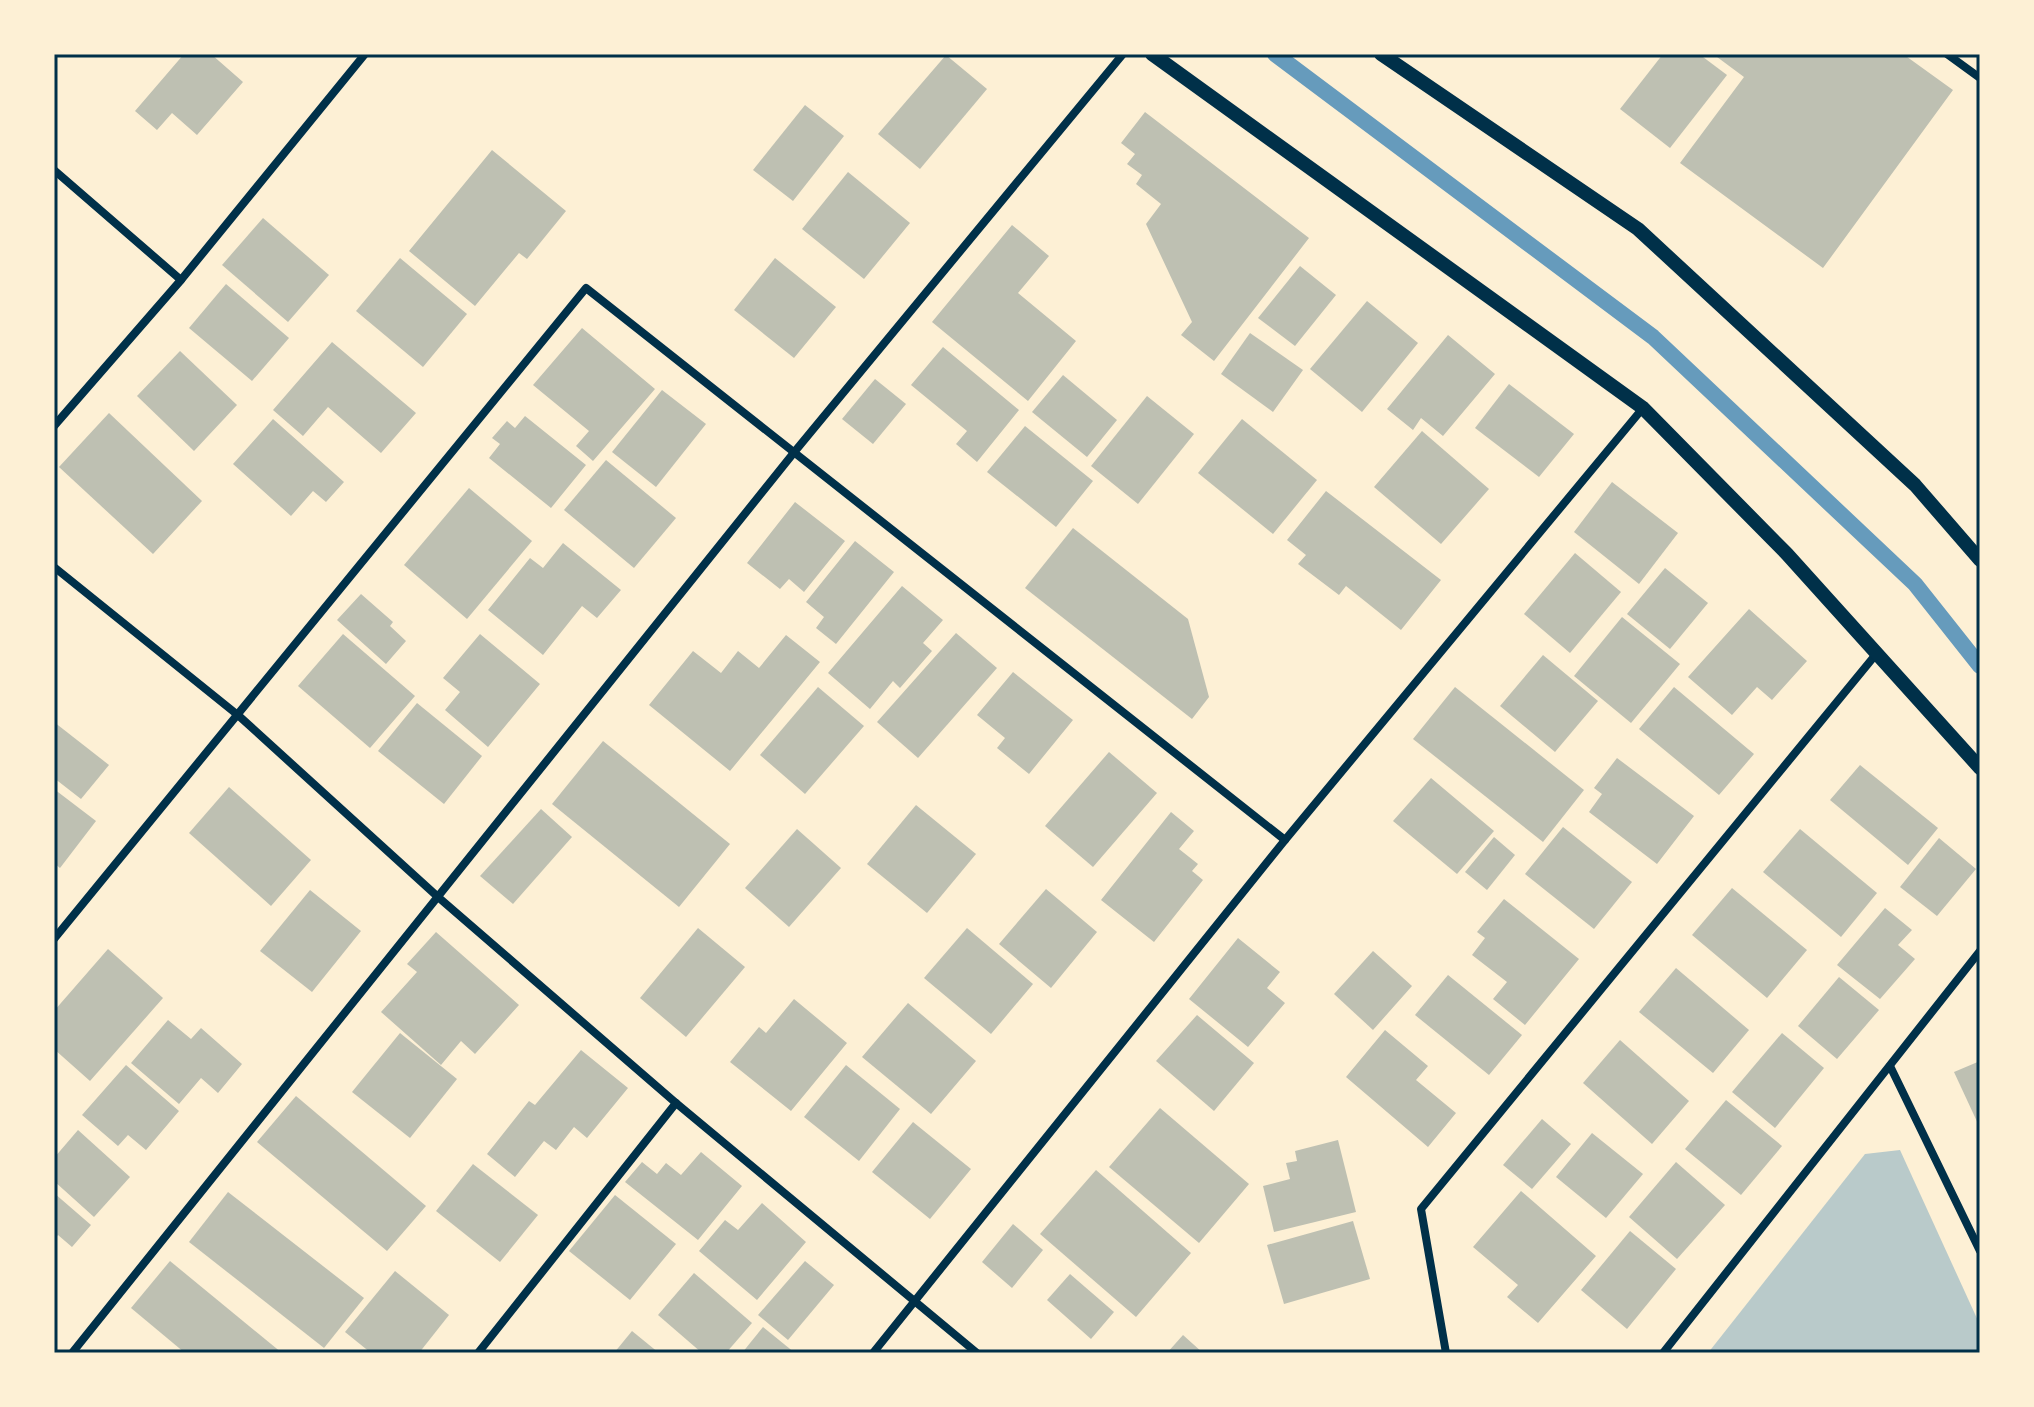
<svg xmlns="http://www.w3.org/2000/svg" width="2034" height="1407" font-family="Helvetica,sans-serif">
  <style>
    .green { fill: #b9caca }
    .lines { fill: none; stroke-linecap: round; stroke-linejoin: round }
    .stream { stroke: #669bbc; stroke-width: 16 }
    .building { fill: #bec0b2 }
    .minor { stroke: #003049; stroke-width: 8 }
    .tertiary { stroke: #003049; stroke-width: 14 }
    .neatline { fill: none; stroke: #003049; stroke-width: 3 }
  </style>
  <rect width="100%" height="100%" fill="#fdf0d5"/>
  <!-- green -->
  <polygon class="green" points="1900,1150 1980,1325 1980,1353 1708,1353 1865,1154"/>
  <g class="lines">
    <!-- stream -->
    <polyline class="stream" points="1275,54 1653,337 1915,584 1980,666"/>
  </g>
  <!-- building -->
  <g class="building">
    <polygon points="184,54 211,54 243,82 197,135 172,113 157,130 135,111"/>
    <polygon points="1663,54 1699,54 1727,75 1670,148 1620,109"/>
    <polygon points="1713,54 1903,54 1953,90 1823,268 1680,163 1744,77"/>
    <polygon points="946,55 987,89 920,169 878,134"/>
    <polygon points="805,105 844,136 793,201 753,170"/>
    <polygon points="1145,112 1309,238 1214,361 1181,335 1192,322 1146,224 1161,204 1136,184 1142,175 1127,164 1135,154 1121,143"/>
    <polygon points="492,150 566,211 527,259 519,253 475,306 409,251"/>
    <polygon points="848,172 910,223 864,279 802,229"/>
    <polygon points="263,218 329,275 288,322 222,265"/>
    <polygon points="1012,225 1049,256 1018,293 1076,341 1028,401 932,322"/>
    <polygon points="400,258 467,314 423,367 356,311"/>
    <polygon points="775,258 836,307 794,358 734,310"/>
    <polygon points="1300,266 1336,295 1295,346 1258,318"/>
    <polygon points="226,284 289,338 252,381 189,328"/>
    <polygon points="1367,301 1418,343 1362,412 1310,369"/>
    <polygon points="582,328 655,389 593,461 576,446 589,431 533,385"/>
    <polygon points="1250,333 1303,370 1273,412 1221,374"/>
    <polygon points="1448,335 1495,374 1443,436 1421,418 1413,430 1387,409"/>
    <polygon points="332,342 416,413 381,453 328,407 303,436 273,410"/>
    <polygon points="943,347 1019,410 977,462 956,444 967,431 911,385"/>
    <polygon points="180,351 237,405 194,451 137,396"/>
    <polygon points="1063,375 1117,420 1087,457 1032,412"/>
    <polygon points="875,379 906,404 873,444 842,419"/>
    <polygon points="1509,384 1574,434 1539,477 1475,428"/>
    <polygon points="662,390 706,424 656,487 612,452"/>
    <polygon points="1147,396 1194,434 1138,504 1091,466"/>
    <polygon points="109,413 202,501 153,554 59,467"/>
    <polygon points="525,416 586,465 551,508 489,458 500,444 492,438 507,421 515,428"/>
    <polygon points="273,419 344,482 326,502 313,491 291,516 233,464"/>
    <polygon points="1242,419 1317,480 1273,534 1198,473"/>
    <polygon points="1025,426 1093,481 1056,527 987,472"/>
    <polygon points="1422,431 1489,489 1441,544 1374,487"/>
    <polygon points="606,460 676,518 634,568 564,510"/>
    <polygon points="1612,482 1678,533 1639,584 1574,532"/>
    <polygon points="469,488 532,541 467,619 404,565"/>
    <polygon points="1326,491 1441,580 1401,630 1346,586 1339,595 1298,564 1306,555 1287,540"/>
    <polygon points="795,502 845,541 804,592 789,579 780,589 747,563"/>
    <polygon points="1073,528 1188,619 1209,697 1192,719 1025,588"/>
    <polygon points="855,541 894,572 836,644 816,628 824,617 806,602"/>
    <polygon points="563,543 621,590 597,618 582,606 543,655 488,610 530,558 543,568"/>
    <polygon points="1575,553 1621,592 1570,653 1524,614"/>
    <polygon points="1665,568 1708,603 1670,649 1627,614"/>
    <polygon points="902,586 943,620 923,643 932,651 900,688 893,681 870,709 828,673"/>
    <polygon points="361,594 393,622 390,626 406,641 386,664 337,620"/>
    <polygon points="1749,609 1807,661 1772,700 1757,687 1732,715 1688,677"/>
    <polygon points="1622,617 1680,664 1631,723 1574,676"/>
    <polygon points="956,633 997,668 918,758 877,722"/>
    <polygon points="343,634 415,696 370,748 298,686"/>
    <polygon points="480,634 540,684 488,747 445,710 460,692 443,678"/>
    <polygon points="786,635 820,662 730,771 649,705 693,651 721,673 738,651 759,668"/>
    <polygon points="1543,655 1598,701 1555,752 1500,706"/>
    <polygon points="1013,672 1073,720 1029,774 997,748 1005,738 977,715"/>
    <polygon points="818,687 864,726 805,794 760,755"/>
    <polygon points="1455,687 1584,790 1543,842 1413,739"/>
    <polygon points="1674,687 1754,754 1719,795 1639,729"/>
    <polygon points="417,703 482,756 444,804 378,751"/>
    <polygon points="54,722 109,765 81,799 54,778"/>
    <polygon points="603,741 730,844 679,907 552,804"/>
    <polygon points="1109,752 1157,793 1093,867 1045,826"/>
    <polygon points="1617,758 1694,816 1657,864 1589,812 1602,794 1594,788"/>
    <polygon points="1860,765 1938,828 1908,865 1830,800"/>
    <polygon points="1431,778 1494,831 1457,874 1393,821"/>
    <polygon points="229,787 311,860 271,906 189,833"/>
    <polygon points="54,789 96,821 60,868 54,863"/>
    <polygon points="916,805 976,854 927,913 867,864"/>
    <polygon points="541,809 572,837 513,904 480,876"/>
    <polygon points="1171,812 1194,831 1179,849 1198,864 1192,871 1203,880 1154,942 1101,900"/>
    <polygon points="1563,827 1632,882 1594,929 1525,874"/>
    <polygon points="797,829 841,868 789,927 745,888"/>
    <polygon points="1800,829 1877,893 1841,937 1763,872"/>
    <polygon points="1494,837 1515,855 1487,890 1465,872"/>
    <polygon points="1939,838 1976,869 1937,916 1900,887"/>
    <polygon points="1732,888 1807,950 1767,998 1692,935"/>
    <polygon points="1046,889 1097,932 1051,988 999,944"/>
    <polygon points="310,890 361,931 312,992 260,951"/>
    <polygon points="1504,899 1579,959 1525,1025 1493,999 1507,982 1472,955 1485,938 1477,932"/>
    <polygon points="1885,908 1912,930 1898,945 1915,959 1880,999 1837,965"/>
    <polygon points="698,928 745,967 686,1037 640,998"/>
    <polygon points="967,928 1033,984 991,1034 924,978"/>
    <polygon points="436,932 519,1005 475,1054 461,1041 441,1065 381,1012 417,972 407,964"/>
    <polygon points="1238,938 1280,972 1267,988 1285,1003 1248,1047 1189,999"/>
    <polygon points="108,949 163,998 90,1081 54,1049 54,1011"/>
    <polygon points="1373,951 1412,986 1373,1030 1334,994"/>
    <polygon points="1676,968 1749,1030 1713,1073 1639,1012"/>
    <polygon points="1448,975 1522,1035 1489,1075 1415,1015"/>
    <polygon points="1839,977 1879,1010 1837,1059 1798,1026"/>
    <polygon points="794,999 847,1043 791,1111 730,1062 759,1027 766,1033"/>
    <polygon points="908,1003 976,1061 931,1114 862,1057"/>
    <polygon points="1197,1015 1254,1063 1214,1111 1156,1061"/>
    <polygon points="168,1020 191,1039 201,1028 242,1064 218,1093 201,1078 179,1104 131,1063"/>
    <polygon points="1385,1030 1428,1066 1416,1080 1456,1113 1428,1147 1346,1077"/>
    <polygon points="400,1033 457,1079 410,1138 352,1092"/>
    <polygon points="1782,1033 1824,1068 1775,1128 1732,1092"/>
    <polygon points="1620,1040 1689,1101 1652,1144 1583,1083"/>
    <polygon points="581,1050 628,1088 587,1138 574,1127 556,1150 544,1141 515,1177 487,1154 529,1101 535,1105"/>
    <polygon points="1980,1061 1980,1128 1954,1072"/>
    <polygon points="126,1065 179,1111 146,1150 128,1135 118,1146 82,1115"/>
    <polygon points="846,1065 900,1109 859,1161 804,1117"/>
    <polygon points="296,1096 426,1206 387,1251 257,1142"/>
    <polygon points="1726,1100 1782,1146 1741,1195 1685,1149"/>
    <polygon points="1160,1108 1249,1184 1199,1243 1109,1167"/>
    <polygon points="1542,1119 1571,1144 1532,1189 1503,1165"/>
    <polygon points="913,1122 971,1169 930,1219 872,1172"/>
    <polygon points="78,1130 130,1177 94,1217 54,1181 54,1158"/>
    <polygon points="1592,1133 1643,1174 1606,1218 1556,1177"/>
    <polygon points="1338,1140 1356,1212 1274,1232 1263,1186 1290,1179 1286,1163 1297,1161 1295,1151"/>
    <polygon points="701,1152 742,1186 698,1240 625,1182 642,1162 657,1174 666,1163 681,1175"/>
    <polygon points="1676,1162 1725,1205 1677,1259 1629,1217"/>
    <polygon points="473,1164 538,1215 500,1262 436,1211"/>
    <polygon points="1096,1170 1191,1253 1136,1317 1040,1234"/>
    <polygon points="1521,1191 1596,1256 1538,1323 1507,1297 1518,1285 1473,1247"/>
    <polygon points="228,1192 364,1298 324,1348 189,1242"/>
    <polygon points="54,1193 91,1225 72,1247 58,1235 54,1240"/>
    <polygon points="615,1195 676,1244 630,1300 569,1251"/>
    <polygon points="762,1203 806,1242 757,1300 699,1251 725,1220 738,1230"/>
    <polygon points="1353,1221 1370,1279 1284,1304 1267,1245"/>
    <polygon points="1013,1224 1043,1250 1012,1288 982,1262"/>
    <polygon points="1630,1231 1676,1269 1627,1329 1581,1290"/>
    <polygon points="170,1261 282,1353 185,1353 131,1308"/>
    <polygon points="805,1261 834,1285 788,1340 758,1315"/>
    <polygon points="395,1271 449,1315 419,1353 371,1353 345,1332"/>
    <polygon points="694,1273 752,1323 726,1353 702,1353 658,1315"/>
    <polygon points="1070,1274 1114,1312 1091,1339 1047,1300"/>
    <polygon points="763,1327 795,1353 742,1353"/>
    <polygon points="632,1331 659,1353 614,1353"/>
    <polygon points="1183,1335 1203,1353 1167,1353"/>
  </g>
  <g class="lines">
    <!-- minor -->
    <g class="minor">
      <polyline points="1947,54 1980,78"/>
      <polyline points="54,170 181,280"/>
      <polyline points="54,426 181,280 365,54"/>
      <polyline points="54,567 239,716 438,897 676,1103 977,1353"/>
      <polyline points="54,939 586,288 1285,840"/>
      <polyline points="1890,1066 1980,1251"/>
      <polyline points="72,1353 796,450 1123,54"/>
      <polyline points="478,1353 676,1103"/>
      <polyline points="873,1353 1285,840 1643,408"/>
      <polyline points="1446,1353 1421,1209 1877,653"/>
      <polyline points="1663,1353 1980,951"/>
    </g>
    <!-- tertiary -->
    <g class="tertiary">
      <polyline points="1152,54 1643,408 1787,554 1980,768"/>
      <polyline points="1381,54 1638,229 1915,485 1980,560"/>
    </g>
  </g>
  <!-- border -->
  <rect width="2034" height="1407" fill="none" stroke="#fdf0d5" stroke-width="112"/>
  <rect x="56" y="56" width="1922" height="1295" class="neatline"/>
</svg>
